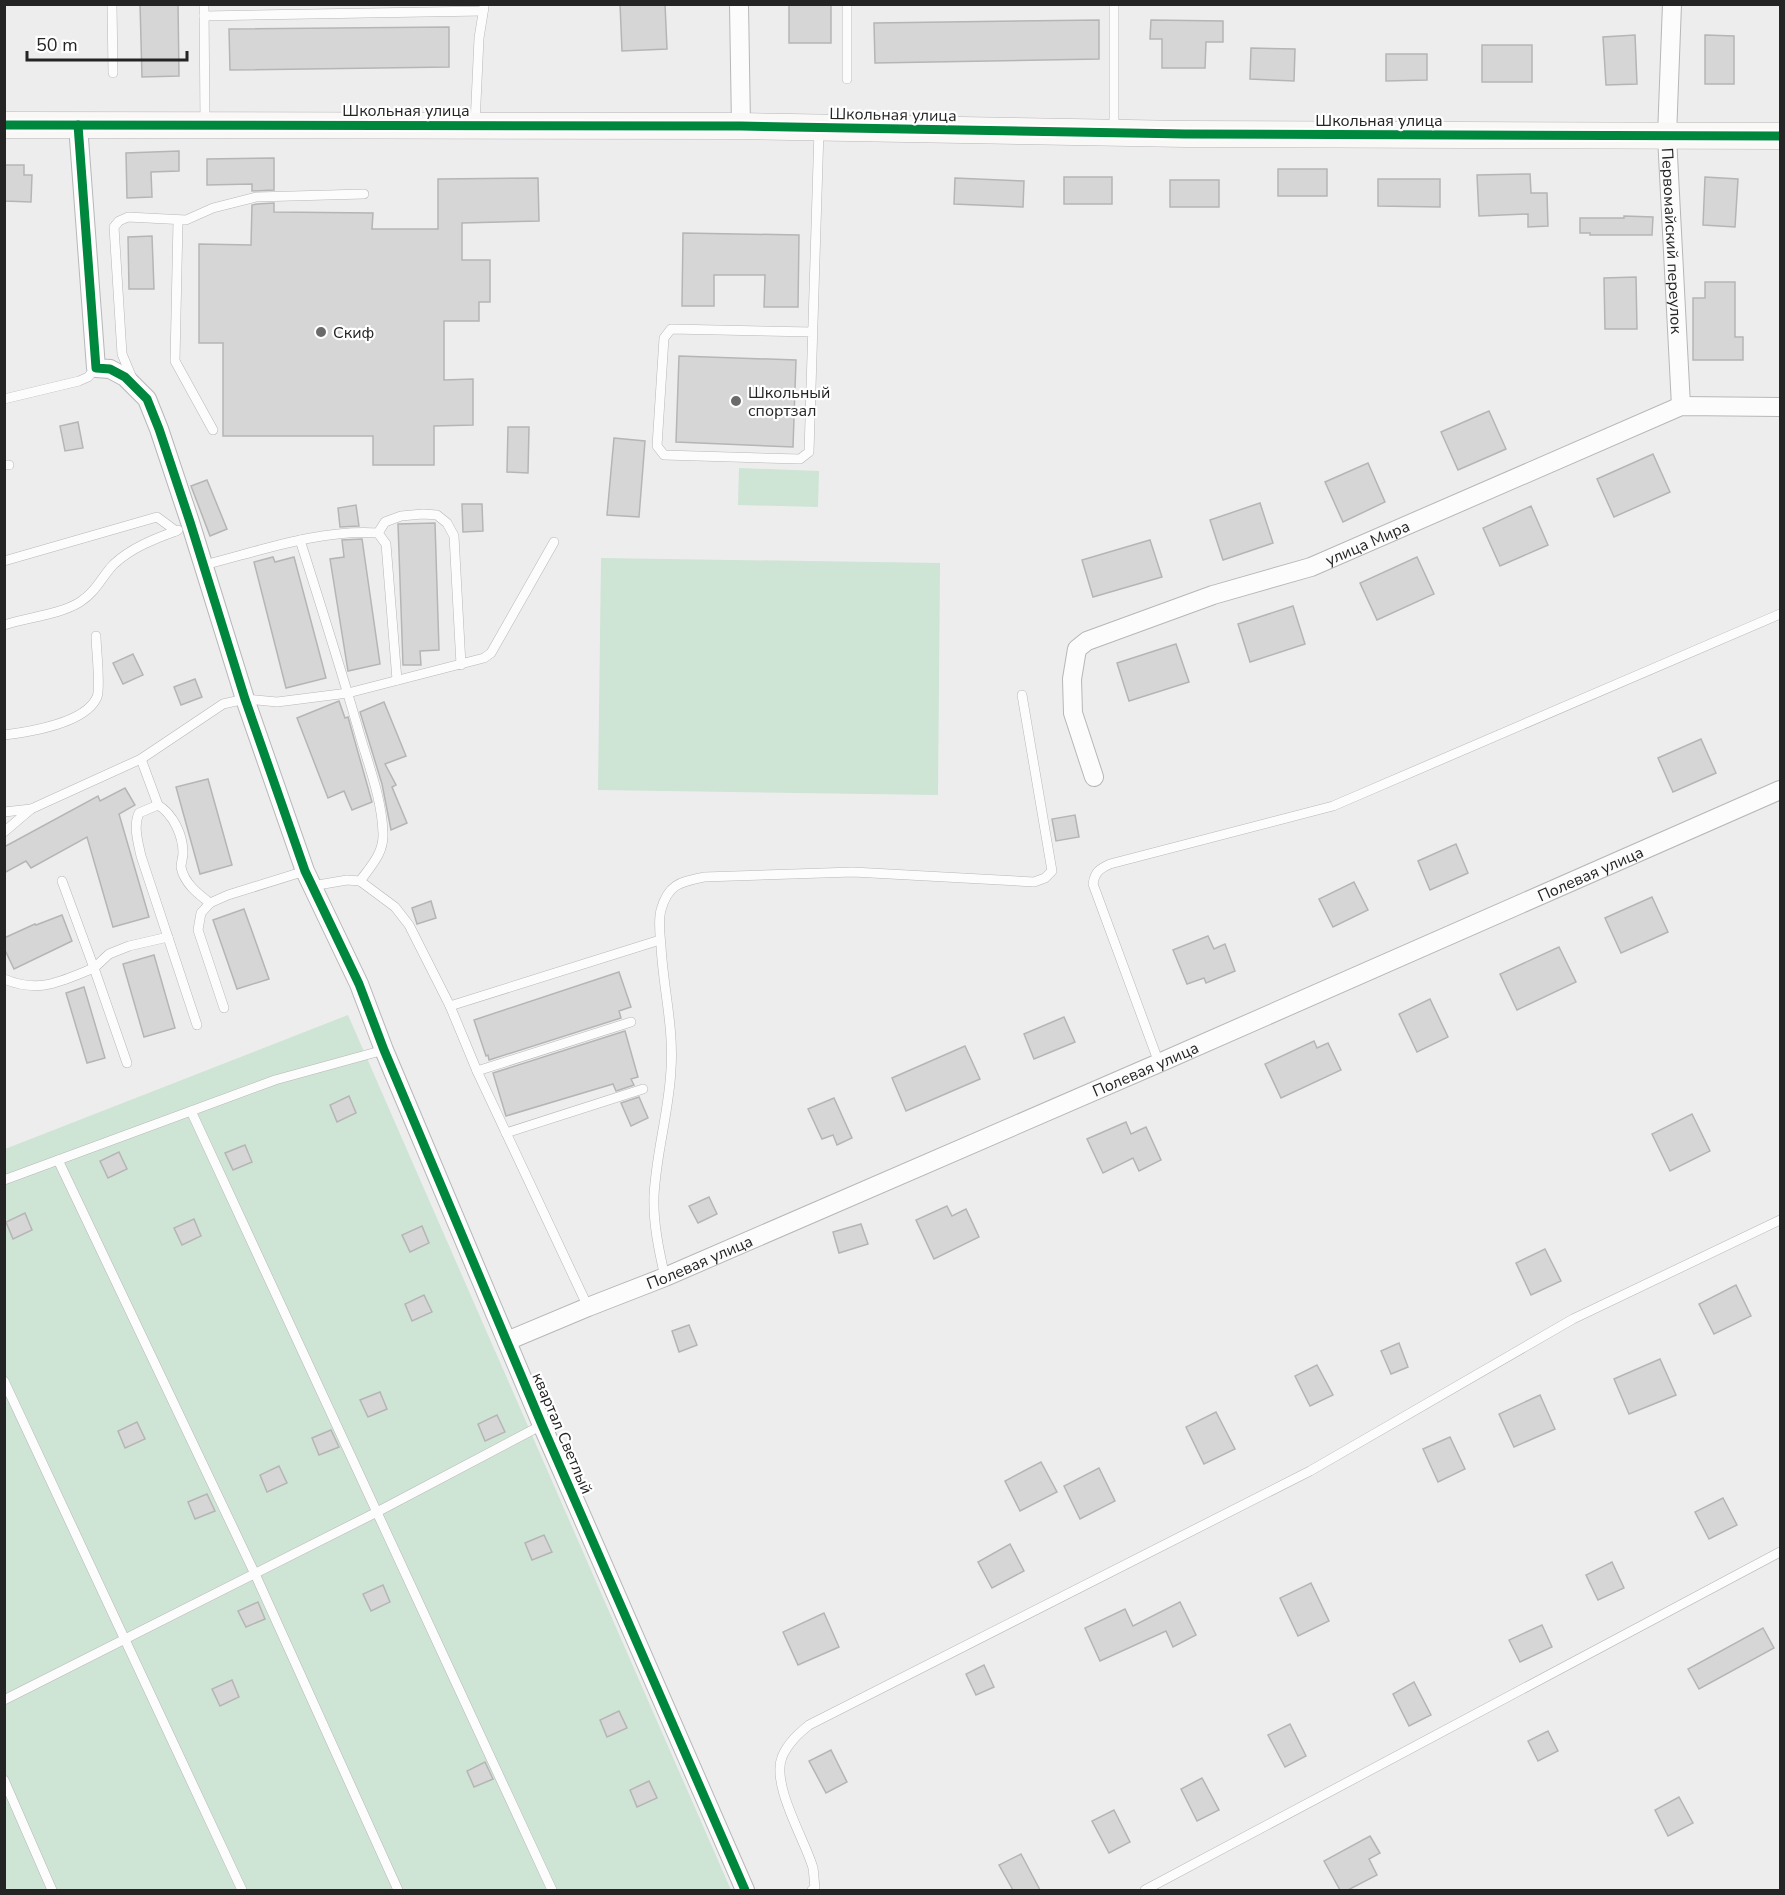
<svg xmlns="http://www.w3.org/2000/svg" width="1785" height="1895" font-family="'Nunito Sans',sans-serif">
  <style>
    .green { fill: #cee4d5 }
    .building { fill: #d7d6d6; stroke: #b6b5b5; stroke-width: 1.5 }
    .lines { fill: none; stroke-linecap: round; stroke-linejoin: round }
    .lane-casing { stroke: #b7b7b8; stroke-width: 10 }
    .street-casing { stroke: #b7b7b8; stroke-width: 20 }
    .secondary-casing { stroke: #b7b7b8; stroke-width: 27 }
    .lane { stroke: #fcfcfc; stroke-width: 9 }
    .street { stroke: #fcfcfc; stroke-width: 18 }
    .secondary { stroke: #faf7f7; stroke-width: 26 }
    .cycleway-casing { stroke: #fff; stroke-width: 13 }
    .cycleway { stroke: #00873e; stroke-width: 9 }
    .poi-dot { fill: #6b6a6b; stroke: #fff; stroke-width: 2 }
    .labels { text-anchor: middle; stroke-width: 4.5; stroke-linejoin: round; paint-order: stroke }
    .street-label { font-size: 16px; fill: #242425; stroke: #fff }
    .poi-label { font-size: 16px; fill: #242425; stroke: #fff; text-anchor: start }
  </style>
  <rect width="100%" height="100%" fill="#eeedee"/>
  <!-- green -->
  <g class="green">
    <polygon points="739,468 819,471 818,507 738,505"/>
    <polygon points="601,558 940,563 938,795 598,790"/>
    <polygon points="348,1015 731,1890 5,1890 5,1149"/>
  </g>
  <!-- building -->
  <g class="building">
    <polygon points="140,4 178,4 179,76 142,77"/>
    <polygon points="620,4 665,4 667,49 622,51"/>
    <rect x="789" y="4" width="42" height="39"/>
    <polygon points="1099,20 1099,59 875,63 874,23"/>
    <polygon points="1151,20 1223,21 1223,42 1206,42 1205,68 1162,68 1162,39 1150,39"/>
    <polygon points="449,27 449,67 230,70 229,29"/>
    <polygon points="1635,35 1637,84 1606,85 1603,37"/>
    <polygon points="1705,35 1734,36 1734,84 1705,84"/>
    <rect x="1482" y="45" width="50" height="37"/>
    <polygon points="1251,48 1295,49 1294,81 1250,79"/>
    <polygon points="1386,54 1427,54 1427,80 1386,81"/>
    <polygon points="179,151 179,171 151,172 152,197 127,198 126,153"/>
    <polygon points="274,158 274,190 252,191 252,184 207,185 207,159"/>
    <polygon points="4,165 24,165 24,175 32,175 31,202 4,201"/>
    <rect x="1278" y="169" width="49" height="27"/>
    <polygon points="1530,174 1531,193 1547,193 1548,226 1528,227 1528,214 1479,216 1477,175"/>
    <rect x="1064" y="177" width="48" height="27"/>
    <polygon points="1705,177 1738,179 1735,227 1703,225"/>
    <polygon points="538,178 539,221 462,223 462,260 490,260 490,302 479,302 479,321 444,321 444,380 473,379 473,425 434,426 434,465 373,465 373,436 223,436 223,343 199,343 199,244 251,245 252,205 257,204 274,203 274,212 373,213 372,229 438,229 438,179"/>
    <polygon points="955,178 1024,181 1023,207 954,204"/>
    <polygon points="1378,179 1440,179 1440,207 1378,206"/>
    <rect x="1170" y="180" width="49" height="27"/>
    <polygon points="1624,216 1653,217 1652,235 1590,235 1590,233 1580,233 1580,218 1624,218"/>
    <polygon points="683,233 799,235 798,307 764,307 765,275 714,275 714,306 682,306"/>
    <polygon points="152,236 154,289 129,289 128,237"/>
    <polygon points="1636,277 1637,329 1605,329 1604,278"/>
    <polygon points="1705,282 1735,282 1735,337 1743,337 1743,360 1693,360 1693,298 1705,298"/>
    <polygon points="679,356 796,360 793,447 676,442"/>
    <polygon points="1489,411 1506,449 1458,470 1441,432"/>
    <polygon points="78,422 83,448 65,451 60,426"/>
    <polygon points="508,427 529,427 528,473 507,472"/>
    <polygon points="614,438 645,441 639,517 607,515"/>
    <polygon points="1653,454 1670,492 1614,517 1597,479"/>
    <polygon points="1368,463 1385,502 1343,522 1325,482"/>
    <polygon points="207,480 227,529 210,536 191,486"/>
    <polygon points="1260,503 1273,543 1223,560 1210,520"/>
    <polygon points="462,504 482,504 483,531 463,532"/>
    <polygon points="356,505 359,526 340,527 338,508"/>
    <polygon points="1531,506 1548,545 1500,566 1483,528"/>
    <polygon points="435,523 439,650 420,651 421,665 403,665 398,524"/>
    <polygon points="362,539 380,664 348,671 330,559 344,557 342,540"/>
    <polygon points="1150,540 1162,577 1093,597 1082,560"/>
    <polygon points="273,557 275,562 294,557 326,678 286,688 254,562"/>
    <polygon points="1417,557 1434,594 1377,620 1360,583"/>
    <polygon points="1293,606 1305,644 1250,662 1238,624"/>
    <polygon points="1176,644 1189,682 1129,701 1117,663"/>
    <polygon points="133,654 143,675 123,684 113,663"/>
    <polygon points="195,679 202,697 181,705 174,687"/>
    <polygon points="339,701 345,718 348,717 372,802 352,810 344,791 328,798 297,718"/>
    <polygon points="384,702 406,756 385,764 396,785 392,787 407,823 391,830 382,784 360,712"/>
    <polygon points="1701,739 1716,773 1673,792 1658,758"/>
    <polygon points="208,779 232,865 200,874 176,787"/>
    <polygon points="125,788 135,805 119,814 149,917 113,927 87,837 31,868 26,861 4,873 4,847 98,796 100,801"/>
    <polygon points="1075,815 1079,837 1056,841 1052,819"/>
    <polygon points="1456,844 1468,873 1430,890 1418,861"/>
    <polygon points="1354,882 1368,910 1333,927 1319,899"/>
    <polygon points="1652,897 1668,932 1621,953 1605,918"/>
    <polygon points="431,901 436,918 417,924 412,908"/>
    <polygon points="244,909 269,979 237,989 213,920"/>
    <polygon points="62,915 72,941 14,969 4,948 4,938 35,924 36,925"/>
    <polygon points="1208,936 1214,949 1225,944 1235,971 1206,983 1204,978 1187,984 1173,950"/>
    <polygon points="1559,947 1576,982 1517,1010 1500,974"/>
    <polygon points="154,955 175,1028 144,1037 123,964"/>
    <polygon points="619,972 631,1007 619,1011 621,1018 489,1060 488,1055 486,1056 474,1020"/>
    <polygon points="84,987 105,1058 87,1063 66,993"/>
    <polygon points="1430,999 1448,1037 1417,1052 1399,1014"/>
    <polygon points="1064,1017 1075,1042 1034,1059 1024,1034"/>
    <polygon points="625,1031 638,1077 631,1079 634,1085 616,1091 613,1084 506,1116 493,1073"/>
    <polygon points="1314,1041 1317,1048 1328,1043 1341,1070 1281,1098 1265,1064"/>
    <polygon points="965,1046 980,1079 906,1111 892,1078"/>
    <polygon points="349,1096 356,1113 337,1122 330,1105"/>
    <polygon points="639,1097 648,1118 631,1126 621,1103"/>
    <polygon points="834,1098 852,1138 837,1145 833,1135 822,1139 808,1109"/>
    <polygon points="1692,1114 1710,1151 1670,1171 1652,1134"/>
    <polygon points="1126,1122 1131,1134 1146,1127 1161,1160 1139,1171 1133,1158 1103,1173 1087,1139"/>
    <polygon points="245,1145 252,1162 233,1170 225,1153"/>
    <polygon points="119,1152 127,1169 108,1178 100,1161"/>
    <polygon points="709,1197 717,1214 698,1223 689,1206"/>
    <polygon points="947,1206 952,1216 966,1209 979,1237 934,1259 916,1220"/>
    <polygon points="25,1213 32,1230 13,1239 6,1222"/>
    <polygon points="194,1219 201,1236 182,1245 174,1228"/>
    <polygon points="861,1224 868,1244 839,1253 833,1232"/>
    <polygon points="422,1226 429,1243 410,1252 402,1235"/>
    <polygon points="1545,1249 1561,1281 1531,1295 1516,1263"/>
    <polygon points="1736,1285 1751,1316 1714,1334 1699,1304"/>
    <polygon points="424,1295 432,1312 412,1321 405,1304"/>
    <polygon points="689,1325 697,1345 679,1352 672,1331"/>
    <polygon points="1399,1343 1408,1367 1391,1374 1381,1351"/>
    <polygon points="1660,1359 1676,1395 1629,1414 1614,1379"/>
    <polygon points="1317,1365 1333,1395 1310,1406 1295,1376"/>
    <polygon points="380,1392 387,1409 368,1417 360,1400"/>
    <polygon points="1540,1395 1555,1429 1514,1447 1499,1414"/>
    <polygon points="1216,1412 1235,1449 1204,1464 1186,1427"/>
    <polygon points="497,1415 505,1432 485,1441 478,1424"/>
    <polygon points="137,1422 145,1439 125,1448 118,1431"/>
    <polygon points="331,1430 339,1447 319,1455 312,1438"/>
    <polygon points="1450,1437 1465,1469 1438,1482 1423,1449"/>
    <polygon points="1041,1462 1057,1492 1020,1511 1005,1481"/>
    <polygon points="279,1466 287,1483 267,1492 260,1475"/>
    <polygon points="1099,1468 1115,1501 1080,1519 1064,1486"/>
    <polygon points="207,1494 215,1511 195,1519 188,1502"/>
    <polygon points="1723,1498 1737,1525 1709,1539 1695,1512"/>
    <polygon points="544,1535 552,1552 532,1560 525,1543"/>
    <polygon points="1010,1544 1024,1571 992,1588 978,1562"/>
    <polygon points="1612,1562 1624,1588 1598,1600 1586,1575"/>
    <polygon points="1311,1583 1329,1621 1298,1636 1280,1598"/>
    <polygon points="383,1585 390,1602 371,1611 363,1594"/>
    <polygon points="258,1602 265,1619 246,1627 238,1611"/>
    <polygon points="1180,1602 1196,1635 1173,1647 1166,1631 1100,1661 1085,1628 1125,1609 1133,1626"/>
    <polygon points="824,1613 839,1647 798,1665 783,1632"/>
    <polygon points="1542,1625 1552,1647 1520,1662 1509,1640"/>
    <polygon points="1763,1628 1774,1648 1699,1689 1688,1669"/>
    <polygon points="984,1665 994,1687 976,1695 966,1674"/>
    <polygon points="232,1680 239,1697 220,1706 212,1689"/>
    <polygon points="1414,1682 1431,1715 1409,1726 1393,1694"/>
    <polygon points="619,1711 627,1728 607,1737 600,1720"/>
    <polygon points="1290,1724 1306,1756 1285,1767 1268,1735"/>
    <polygon points="1548,1731 1558,1751 1538,1761 1528,1741"/>
    <polygon points="831,1750 847,1782 826,1793 809,1761"/>
    <polygon points="485,1762 493,1779 474,1787 467,1771"/>
    <polygon points="1202,1778 1219,1810 1197,1821 1181,1789"/>
    <polygon points="649,1781 657,1798 637,1807 630,1790"/>
    <polygon points="1679,1797 1693,1823 1668,1836 1655,1810"/>
    <polygon points="1114,1810 1130,1842 1109,1853 1092,1821"/>
    <polygon points="1370,1836 1380,1853 1369,1859 1377,1875 1348,1890 1340,1890 1324,1861"/>
    <polygon points="1021,1854 1040,1890 1013,1890 999,1865"/>
  </g>
  <g class="lines">
    <defs>
      <g id="lane">
        <polyline points="112,4 113,73"/>
        <polyline points="204,4 205,124"/>
        <polyline points="847,4 847,79"/>
        <polyline points="1114,4 1114,130"/>
        <polyline points="204,16 483,11"/>
        <polyline points="475,124 479,38 484,7"/>
        <polyline points="178,221 175,361 213,430"/>
        <polyline points="813,332 671,329 664,338 657,446 664,455 800,459 809,452 819,130"/>
        <polyline points="132,378 122,354 114,227 119,221 128,217 186,220 213,208 256,197 364,194"/>
        <polyline points="4,399 79,381 88,377 96,368"/>
        <polyline points="4,465 9,465"/>
        <polyline points="378,533 385,522 401,516 423,514 437,515 447,523 454,536 461,665"/>
        <path d="M300 540C321 606 342 672 361 739 370 769 382 801 383 833 384 853 371 866 360 881"/>
        <polyline points="4,561 157,517 176,531 178,530"/>
        <path d="M204 565C260 551 320 529 378 533L386 544 397 680"/>
        <path d="M4 625C28 617 59 615 80 602 97 591 102 576 114 564 131 548 154 539 176 531"/>
        <path d="M4 735C29 732 86 723 97 697 101 688 96 648 96 636"/>
        <polyline points="141,759 158,805"/>
        <polyline points="4,812 31,809 141,759 223,704 245,699 277,702 348,693 484,658 491,653 554,542"/>
        <polyline points="4,832 31,809"/>
        <polyline points="312,886 347,880 360,881 395,907 409,925 450,1006 477,1071 588,1307"/>
        <path d="M4 979C40 994 61 981 94 968L62 881"/>
        <polyline points="450,1006 660,940"/>
        <polyline points="224,1008 198,930 201,913 210,903 228,895 305,871"/>
        <path d="M197 1025 141 856C138 842 133 826 139 813L158 805C173 814 183 835 183 853 183 858 181 862 181 867 184 883 198 894 210 903"/>
        <polyline points="127,1063 94,968 109,954 129,946 168,937"/>
        <path d="M1159 1063 1093 884C1095 872 1099 869 1110 864L1333 806 1780 614"/>
        <polyline points="477,1071 631,1022"/>
        <polyline points="191,1111 552,1890"/>
        <polyline points="506,1133 643,1089"/>
        <polyline points="58,1160 255,1574 398,1890"/>
        <polyline points="4,1180 275,1080 384,1050"/>
        <path d="M665 1277C659 1251 653 1223 654 1196 656 1153 669 1112 671 1069 674 1028 663 987 661 946 660 935 658 921 661 910 668 884 680 882 704 877L853 872 1034 882 1045 878 1052 871 1022 695"/>
        <polyline points="4,1381 242,1890"/>
        <polyline points="4,1700 377,1512 542,1425"/>
        <polyline points="4,1780 52,1890"/>
        <path d="M812 1890 815 1887C814 1881 814 1874 813 1868 805 1840 771 1785 782 1757 788 1743 798 1734 809 1725L1310 1471 1573 1319 1780 1220"/>
        <polyline points="1145,1890 1780,1552"/>
      </g>
      <g id="street">
        <polyline points="739,4 741,126"/>
        <path id="s1" d="M1672 4 1667 136 1681 406"/>
        <polyline points="78,125 96,368 110,369 125,377 147,399 159,429 190,522 245,699 305,871 359,984 384,1050 542,1425 745,1890"/>
        <path id="s2" d="M1094 777 1073 713 1072 679 1077 649 1087 641 1213 595 1311 567 1681 406 1780 407"/>
        <path id="s3" d="M507 1341 588 1307 665 1277 1159 1063 1780 790"/>
      </g>
      <polyline id="secondary" points="4,125 741,126 1185,134 1780,136"/>
    </defs>
    <!-- lane casing -->
    <use href="#lane" class="lane-casing"/>
    <!-- street casing -->
    <use href="#street" class="street-casing"/>
    <!-- secondary casing -->
    <use href="#secondary" class="secondary-casing"/>
    <!-- lane -->
    <use href="#lane" class="lane"/>
    <!-- street -->
    <use href="#street" class="street"/>
    <!-- secondary -->
    <use href="#secondary" class="secondary"/>
    <defs>
      <g id="cycleway">
        <polyline points="4,125 741,126 1185,134 1780,136"/>
        <polyline points="78,125 96,368 110,369 125,377 147,399 159,429 190,522 245,699 305,871 359,984 384,1050 542,1425 745,1890"/>
      </g>
    </defs>
    <!-- cycleway casing -->
    <use href="#cycleway" class="cycleway-casing"/>
    <!-- cycleway -->
    <use href="#cycleway" class="cycleway"/>
  </g>
  <!-- markers -->
  <g class="poi-dot">
    <circle cx="321" cy="332" r="6"/>
    <circle cx="736" cy="401" r="6"/>
  </g>
  <g class="labels">
    <!-- street labels -->
    <g class="street-label">
      <text x="406" y="116">Школьная улица</text>
      <text transform="translate(893 114) rotate(1)" y="6">Школьная улица</text>
      <text x="1379" y="126">Школьная улица</text>
      <text dy="6" stroke="none"><textPath href="#s1" startOffset="237">Первомайский переулок</textPath></text>
      <text dy="6" stroke="none"><textPath href="#s2" startOffset="442">улица Мира</textPath></text>
      <text dy="6" stroke="none"><textPath href="#s3" startOffset="1180">Полевая улица</textPath></text>
      <text dy="6" stroke="none"><textPath href="#s3" startOffset="694">Полевая улица</textPath></text>
      <text dy="6" stroke="none"><textPath href="#s3" startOffset="208">Полевая улица</textPath></text>
      <text transform="translate(563 1433) rotate(67)" y="6">квартал Светлый</text>
    </g>
    <!-- poi labels -->
    <g class="poi-label">
      <text x="333" y="338">Скиф</text>
      <text x="748" y="398">Школьный<tspan x="748" dy="18">спортзал</tspan></text>
    </g>
  </g>
  <!-- border -->
  <rect width="1785" height="1895" fill="none" stroke="#242425" stroke-width="12"/>
  <!-- scale -->
  <path d="M27 51v9h160v-9" fill="none" stroke="#242425" stroke-width="3"/>
  <text x="36" y="51" font-size="18" fill="#242425" stroke="#ffffff" stroke-width="4.5" paint-order="stroke">50 m</text>
</svg>
